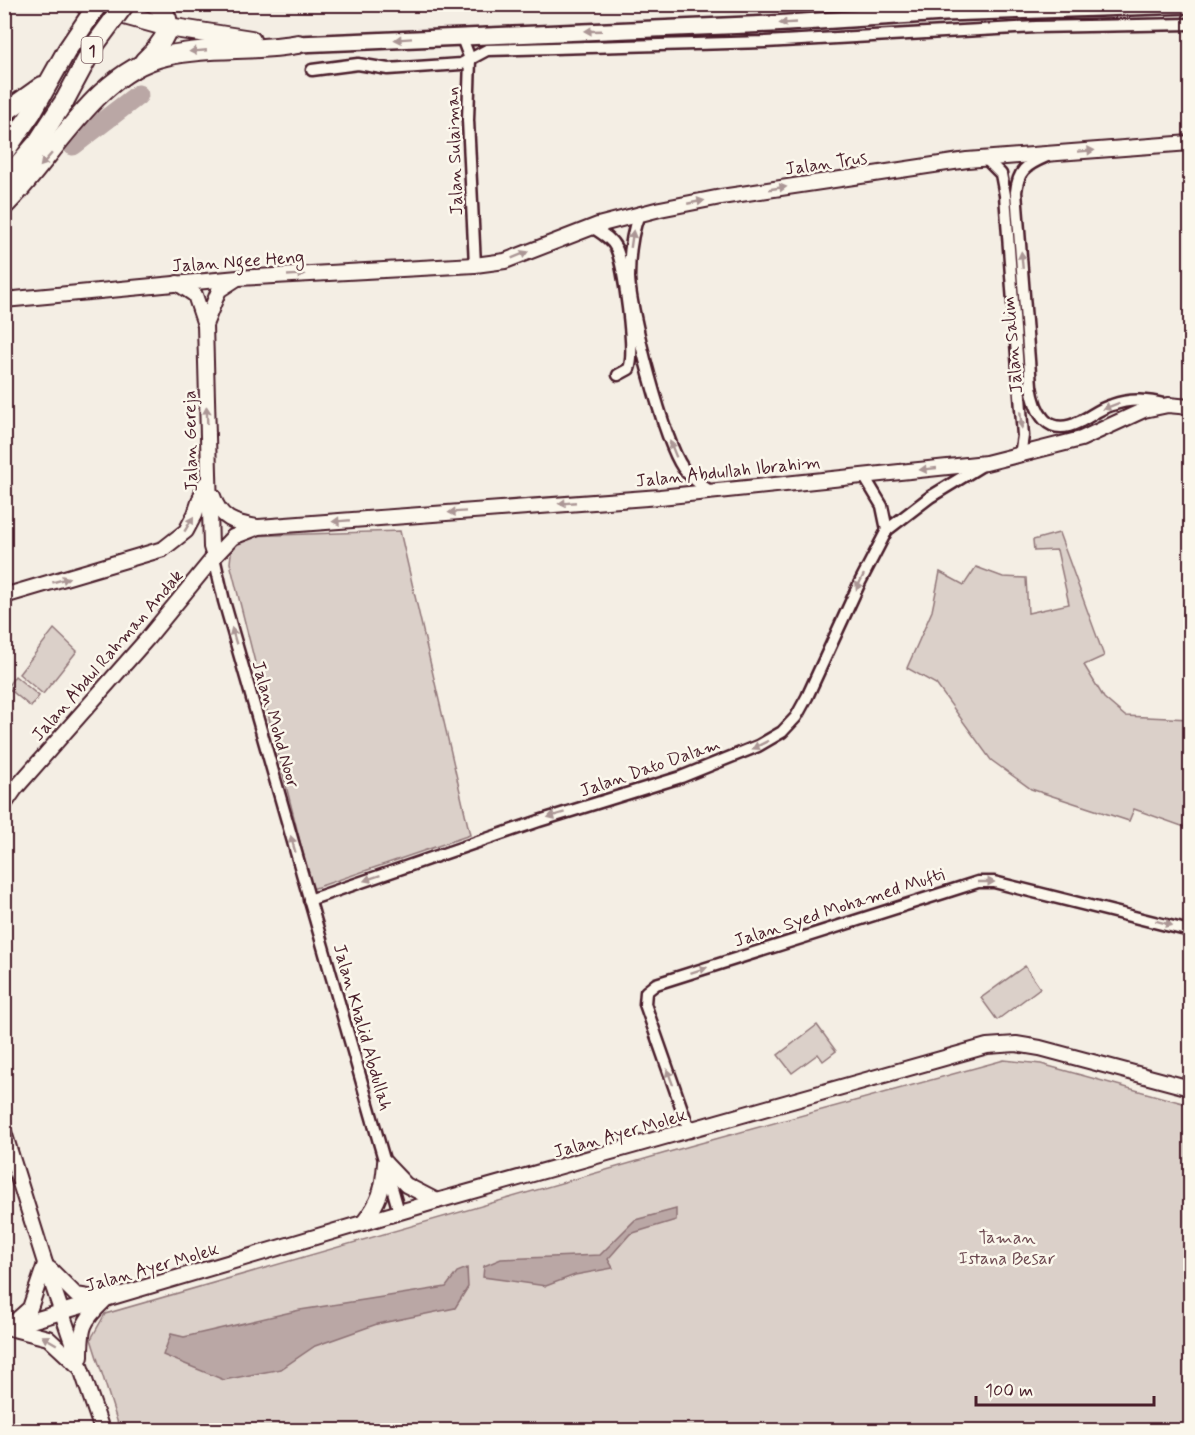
<svg xmlns="http://www.w3.org/2000/svg" width="1195" height="1435" font-family="Mynerve,sans-serif">
  <style>
    .green { fill: #dbd0c9; stroke: #92787a; stroke-width: 1.5 }
    .water { fill: #baa7a5; stroke: #8d7174; stroke-width: 1.5 }
    .lines { fill: none; stroke-linecap: round; stroke-linejoin: round }
    .river { stroke: #baa7a5; stroke-width: 21 }
    .street-casing { stroke: #4a1f2b; stroke-width: 15 }
    .secondary-casing { stroke: #4a1f2b; stroke-width: 18 }
    .primary-casing { stroke: #4a1f2b; stroke-width: 20 }
    .highway-casing { stroke: #4a1f2b; stroke-width: 22 }
    .street { stroke: #fbf7ec; stroke-width: 10 }
    .secondary { stroke: #fbf7ec; stroke-width: 14 }
    .primary { stroke: #fbf7ec; stroke-width: 15 }
    .highway { stroke: #fbf7ec; stroke-width: 18 }
    .highway-bridge-casing { stroke: #4a1f2b; stroke-width: 22; stroke-linecap: butt }
    .highway-bridge { stroke: #fbf7ec; stroke-width: 18 }
    .oneway { fill: #ab9695 }
    .labels { text-anchor: middle; stroke-width: 5; stroke-linejoin: round; paint-order: stroke }
    .shield { fill: #fbf7ec; stroke: #7f6065; stroke-width: 1.5 }
    .shield-label { font-size: 16px; font-weight: bold; fill: #4a1f2b }
    .street-label { font-size: 18px; fill: #4a1f2b; stroke: #fbf7ec }
    .park-label { font-size: 18px; fill: #6e4b52; stroke: #fbf7ec }
  </style>
  <rect width="100%" height="100%" fill="#f4eee4"/>
  <filter id="ink" filterUnits="userSpaceOnUse"><feTurbulence type="fractalNoise" baseFrequency=".0167" numOctaves="2"/><feDisplacementMap in="SourceGraphic" scale="12" xChannelSelector="R" yChannelSelector="G"/><feConvolveMatrix kernelMatrix="1 2 1 2 8 2 1 2 1" color-interpolation-filters="sRGB"/></filter>
  <g filter="url(#ink)">
    <!-- green -->
    <g class="green">
      <polygon points="400,531 470,835 312,889 230,563 232,545 244,536"/>
      <polygon points="1059,533 1104,656 1084,665 1104,698 1125,716 1190,719 1190,829 1134,809 1129,821 1031,789 991,760 936,684 907,668 932,611 940,572 964,585 976,567 1003,577 1026,578 1028,613 1069,604 1057,550 1034,551 1033,540"/>
      <polygon points="54,629 77,651 43,694 19,674"/>
      <polygon points="15,676 39,696 31,707 7,687"/>
      <polygon points="1025,966 1040,988 997,1020 981,998"/>
      <polygon points="817,1025 836,1051 823,1061 818,1054 792,1073 778,1055"/>
      <polygon points="1004,1060 1041,1064 1190,1105 1190,1430 120,1430 91,1339 105,1314 690,1146"/>
    </g>
    <!-- water -->
    <g class="water">
      <polygon points="676,1209 676,1220 630,1234 608,1259 613,1268 575,1275 546,1286 483,1277 484,1266 501,1259 600,1255 635,1220"/>
      <polygon points="467,1268 468,1287 455,1308 377,1324 315,1346 281,1369 224,1380 163,1355 171,1334 184,1337 300,1310 446,1287 457,1272"/>
    </g>
    <g class="lines">
      <!-- river -->
      <polyline class="river" points="73,145 138,95"/>
      <defs>
        <g id="street">
          <polyline points="462,38 470,59 468,120 475,265"/>
          <polyline points="312,70 358,64 388,69 461,64 487,50 765,42 1036,27 1190,24"/>
          <path d="M1045 157C1026 165 1018 171 1016 192L1031 386C1035 412 1047 438 1079 422 1090 417 1100 408 1112 405 1131 398 1148 400 1167 405"/>
          <polyline points="986,159 1001,174 1005,195 1023,436 1021,449 1016,457"/>
          <path d="M639 214C631 235 629 255 629 277 630 312 664 441 683 468 690 478 702 485 711 492"/>
          <path d="M592 227C601 233 611 238 616 248 624 265 636 352 629 369L618 375"/>
          <polyline points="864,476 882,506 887,530"/>
          <polyline points="214,557 224,601 399,1212"/>
          <polyline points="309,900 539,821 681,777 758,746 782,732 796,717 807,697 860,582 887,530 930,497 984,464"/>
          <polyline points="690,1132 645,1004 646,992 656,984 978,882 994,882 1190,931"/>
        </g>
        <g id="secondary">
          <polyline points="177,283 195,295 205,325 211,547 214,557"/>
          <polyline points="4,300 238,278 475,265 505,261 598,225 660,209 721,197 967,160 1190,143"/>
          <polyline points="205,325 219,290 236,279"/>
          <path d="M213 496C220 519 234 523 257 527"/>
          <polyline points="4,596 163,549 186,531 195,514 205,484"/>
          <polyline points="4,805 15,789 147,639 214,557 233,537 259,527 660,497 986,463 1081,439 1144,410 1168,405 1190,407"/>
          <polyline points="4,1132 45,1263 102,1430"/>
          <polyline points="385,1163 406,1185 437,1201"/>
          <path d="M363 1223C380 1201 383 1190 385 1163"/>
          <polyline points="50,1269 76,1295 101,1299"/>
          <polyline points="11,1325 30,1308 45,1264"/>
          <polyline points="4,1329 437,1201 987,1046 1016,1044 1040,1048 1190,1088"/>
          <polyline points="13,1329 48,1338 77,1365"/>
          <path d="M81 1357C81 1327 82 1322 104 1301"/>
        </g>
        <polyline id="primary" points="298,44 772,24 944,13 1190,5"/>
        <g id="highway">
          <polyline points="84,4 168,27 251,40"/>
          <path d="M144 61C160 46 182 22 155 4"/>
          <polyline points="4,113 42,86"/>
          <polyline points="4,153 31,114 67,50"/>
          <polyline points="4,181 37,143 65,100"/>
          <path d="M4 206C53 158 96 71 166 56 209 46 254 52 298 44"/>
        </g>
      </defs>
      <!-- street casing -->
      <use href="#street" class="street-casing"/>
      <!-- secondary casing -->
      <use href="#secondary" class="secondary-casing"/>
      <!-- primary casing -->
      <use href="#primary" class="primary-casing"/>
      <!-- highway casing -->
      <use href="#highway" class="highway-casing"/>
      <!-- street -->
      <use href="#street" class="street"/>
      <!-- secondary -->
      <use href="#secondary" class="secondary"/>
      <!-- primary -->
      <use href="#primary" class="primary"/>
      <!-- highway -->
      <use href="#highway" class="highway"/>
      <defs>
        <g id="highway-bridge">
          <polyline points="67,50 98,4"/>
          <polyline points="65,100 94,46 125,4"/>
        </g>
      </defs>
      <!-- highway-bridge casing -->
      <use href="#highway-bridge" class="highway-bridge-casing"/>
      <!-- highway-bridge -->
      <use href="#highway-bridge" class="highway-bridge"/>
    </g>
    <!-- one-way arrows -->
    <defs><path id="oneway-solid" d="M-6-.8H1V-3.2L6.5 0L1 3.2V.8H-6Z" transform="scale(1.5)"/></defs>
    <g class="oneway">
      <use href="#oneway-solid" transform="translate(788 23) rotate(177)"/>
      <use href="#oneway-solid" transform="translate(593 31) rotate(178)"/>
      <use href="#oneway-solid" transform="translate(403 39) rotate(176)"/>
      <use href="#oneway-solid" transform="translate(198 51) rotate(175)"/>
      <use href="#oneway-solid" transform="translate(1086 151) rotate(-4)"/>
      <use href="#oneway-solid" transform="translate(46 160) rotate(131)"/>
      <use href="#oneway-solid" transform="translate(778 188) rotate(-8)"/>
      <use href="#oneway-solid" transform="translate(696 202) rotate(-11)"/>
      <use href="#oneway-solid" transform="translate(632 239) rotate(-82)"/>
      <use href="#oneway-solid" transform="translate(520 255) rotate(-22)"/>
      <use href="#oneway-solid" transform="translate(1022 260) rotate(-95)"/>
      <use href="#oneway-solid" transform="translate(296 275) rotate(-3)"/>
      <use href="#oneway-solid" transform="translate(1111 406) rotate(159)"/>
      <use href="#oneway-solid" transform="translate(207 415) rotate(-92)"/>
      <use href="#oneway-solid" transform="translate(1021 420) rotate(85)"/>
      <use href="#oneway-solid" transform="translate(673 449) rotate(-112)"/>
      <use href="#oneway-solid" transform="translate(928 469) rotate(174)"/>
      <use href="#oneway-solid" transform="translate(567 503) rotate(175)"/>
      <use href="#oneway-solid" transform="translate(457 512) rotate(176)"/>
      <use href="#oneway-solid" transform="translate(341 521) rotate(175)"/>
      <use href="#oneway-solid" transform="translate(189 524) rotate(-59)"/>
      <use href="#oneway-solid" transform="translate(61 580) rotate(-16)"/>
      <use href="#oneway-solid" transform="translate(860 582) rotate(116)"/>
      <use href="#oneway-solid" transform="translate(234 636) rotate(-106)"/>
      <use href="#oneway-solid" transform="translate(760 745) rotate(153)"/>
      <use href="#oneway-solid" transform="translate(556 815) rotate(163)"/>
      <use href="#oneway-solid" transform="translate(293 844) rotate(-106)"/>
      <use href="#oneway-solid" transform="translate(372 878) rotate(161)"/>
      <use href="#oneway-solid" transform="translate(986 882)"/>
      <use href="#oneway-solid" transform="translate(1164 923) rotate(15)"/>
      <use href="#oneway-solid" transform="translate(699 970) rotate(-18)"/>
      <use href="#oneway-solid" transform="translate(670 1077) rotate(-110)"/>
      <use href="#oneway-solid" transform="translate(49 1340) rotate(-150)"/>
    </g>
  </g>
  <g class="labels">
    <!-- shield labels -->
    <rect class="shield" x="81.5" y="37" width="21" height="26" rx="4.5"/>
    <g class="shield-label">
      <text x="92" y="56">1</text>
    </g>
    <!-- street labels -->
    <g class="street-label">
      <text transform="translate(454 151) rotate(-92)" y="6">Jalan Sulaiman</text>
      <text transform="translate(826 163) rotate(-8)" y="6">Jalan Trus</text>
      <text transform="translate(238 261) rotate(-4)" y="6">Jalan Ngee Heng</text>
      <text transform="translate(1012 345) rotate(-95)" y="6">Jalan Salim</text>
      <text transform="translate(190 441) rotate(-91)" y="6">Jalan Gereja</text>
      <text transform="translate(728 471) rotate(-6)" y="6">Jalan Abdullah Ibrahim</text>
      <text transform="translate(107 655) rotate(-49)" y="6">Jalan Abdul Rahman Andak</text>
      <text transform="translate(276 724) rotate(74)" y="6">Jalan Mohd Noor</text>
      <text transform="translate(650 767) rotate(-19)" y="6">Jalan Dato Dalam</text>
      <text transform="translate(839 907) rotate(-18)" y="6">Jalan Syed Mohamed Mufti</text>
      <text transform="translate(363 1027) rotate(74)" y="6">Jalan Khalid Abdullah</text>
      <text transform="translate(620 1133) rotate(-16)" y="6">Jalan Ayer Molek</text>
      <text transform="translate(152 1267) rotate(-16)" y="6">Jalan Ayer Molek</text>
    </g>
    <!-- park labels -->
    <g class="park-label">
      <text x="1007" y="1243">Taman<tspan x="1007" dy="21">Istana Besar</tspan></text>
    </g>
  </g>
  <!-- margin -->
  <rect width="1195" height="1435" fill="none" stroke="#fbf7ec" stroke-width="24"/>
  <rect x="12" y="12" width="1171" height="1411" fill="none" stroke="#4a1f2b" stroke-width="2" filter="url(#ink)"/>
  <!-- scale -->
  <path d="M976 1396v9h178v-9" fill="none" stroke="#4a1f2b" stroke-width="3"/>
  <text x="985" y="1396" font-size="18" fill="#4a1f2b" stroke="#fbf7ec" stroke-width="4.5" paint-order="stroke">100 m</text>
</svg>
